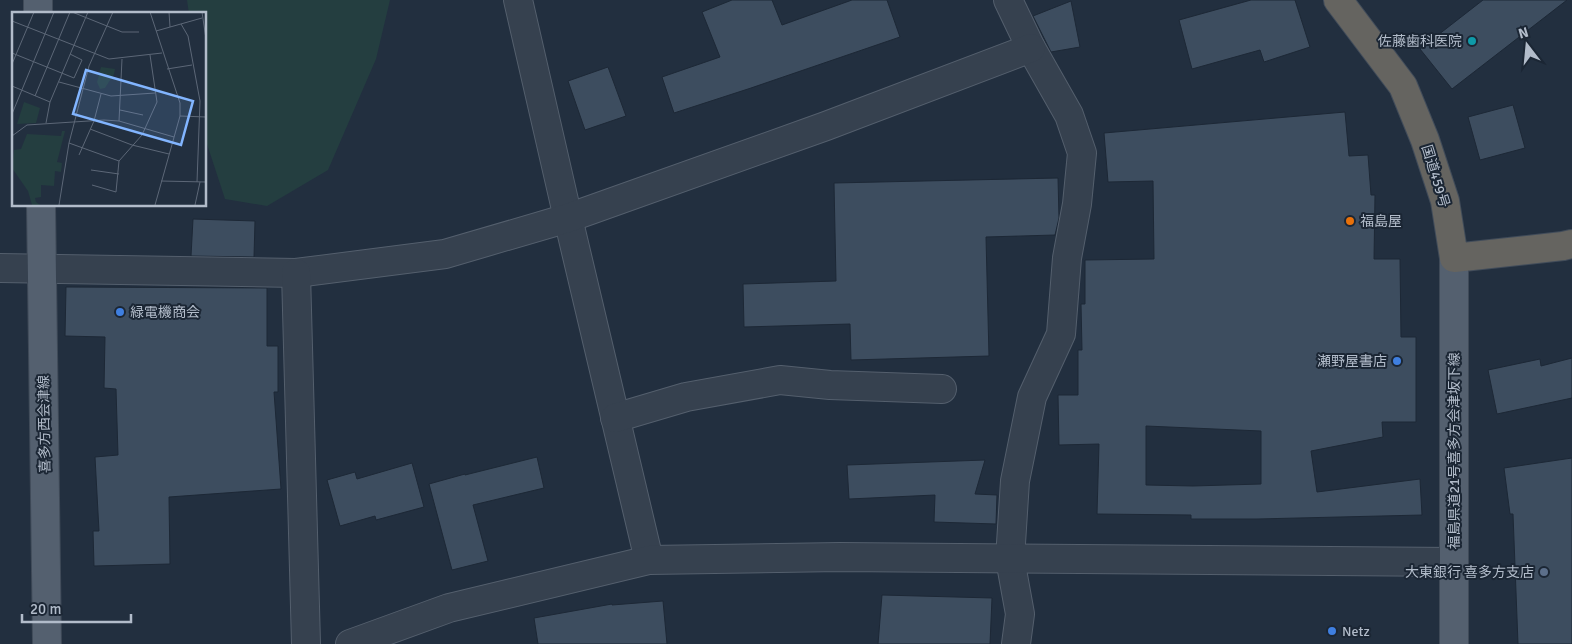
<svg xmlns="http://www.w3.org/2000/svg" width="1572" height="644" font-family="Signika,'Noto Sans JP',sans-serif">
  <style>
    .green { fill: #243e40 }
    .building { fill: #3d4d5f; stroke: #1d2836; fill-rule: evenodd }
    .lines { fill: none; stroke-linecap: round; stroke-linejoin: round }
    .minor-casing { stroke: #545f6d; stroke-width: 30 }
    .tertiary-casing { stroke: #545f6d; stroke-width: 30 }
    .primary-casing { stroke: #3f4a58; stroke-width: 30 }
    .trunk-casing { stroke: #414c5a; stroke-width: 30 }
    .minor { stroke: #36414f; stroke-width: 28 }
    .tertiary { stroke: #36414f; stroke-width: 28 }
    .primary { stroke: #54606f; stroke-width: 28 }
    .trunk { stroke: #656460; stroke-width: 28 }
    .culture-dot { fill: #0f9aa8; stroke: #1b2634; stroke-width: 2 }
    .food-dot { fill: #e8710a; stroke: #1b2634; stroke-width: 2 }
    .shop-dot { fill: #3f7fe0; stroke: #1b2634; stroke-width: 2 }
    .service-dot { fill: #5c6f8a; stroke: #1b2634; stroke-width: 2 }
    .labels { text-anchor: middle; stroke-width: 4; stroke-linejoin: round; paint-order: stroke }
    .poi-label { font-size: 14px; fill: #b2bcca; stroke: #1b2634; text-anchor: end }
    .street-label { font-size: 14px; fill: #b2bcca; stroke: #1b2634 }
    .inset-road { fill: none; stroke: #5c6777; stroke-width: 1 }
    .view { fill: #82b5ff; fill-opacity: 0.15; stroke: #82b5ff; stroke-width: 2.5 }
    .inset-edge { fill: none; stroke: #b2bcca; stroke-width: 2.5 }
  </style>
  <rect width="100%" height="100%" fill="#222f3f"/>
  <!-- green -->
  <polygon class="green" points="187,0 390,0 376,59 328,170 267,206 225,199 205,138 205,14 189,14"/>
  <!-- building -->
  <g class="building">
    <polygon points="732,0 772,0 782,25 852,0 887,0 900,37 751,88 674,113 662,77 720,57 702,12"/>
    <polygon points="1251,0 1295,0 1310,47 1264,62 1260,50 1192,69 1179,20"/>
    <polygon points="1483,0 1567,0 1452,89 1420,49"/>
    <polygon points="1071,1 1080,47 1051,52 1033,16"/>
    <polygon points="608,67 626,116 585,130 568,81"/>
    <polygon points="1513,105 1525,148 1480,160 1468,117"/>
    <path d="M1345 112 1349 156 1368 155 1371 195H1375L1374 259H1400L1401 337H1416V422H1382L1383 437 1311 451 1317 492 1420 479 1422 515 1257 519H1191V515L1097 514 1099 444 1059 445 1058 395H1078V350H1082L1081 304H1085V260L1154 259 1153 181 1108 182 1104 133ZM1146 426 1261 431V484L1193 486 1146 485Z"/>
    <polygon points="1058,178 1059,218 1055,235 986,237 989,356 851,360 850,324 744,327 743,284 836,281 834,183"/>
    <polygon points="193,219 255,221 254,257 191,256"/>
    <polygon points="66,287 267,288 267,346 278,346 278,392 274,392 281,489 169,497 170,564 94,566 93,531 99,531 95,457 118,455 116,389 104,388 105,337 65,336"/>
    <polygon points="1572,358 1572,398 1497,414 1488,370 1540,359 1541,366"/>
    <polygon points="537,457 544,488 473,505 488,561 452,570 429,484 465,474 465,475"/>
    <polygon points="1572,458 1572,644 1518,644 1513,514 1510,514 1504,468"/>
    <polygon points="985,460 975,494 997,495 996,524 934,522 935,495 849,499 847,465"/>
    <polygon points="412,463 424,507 376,520 375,516 340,526 327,480 355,472 357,479"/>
    <polygon points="882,595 992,598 990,644 878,644"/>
    <polygon points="663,601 667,644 538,644 534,618 612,604 612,605"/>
  </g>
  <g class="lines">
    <defs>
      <g id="minor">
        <polyline points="518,0 568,218 649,560"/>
        <polyline points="1008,0 1031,48 1069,115 1082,153 1077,204 1067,258 1061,334 1032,397 1015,481 1010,559 1020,614 1016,644"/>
        <polyline points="0,268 296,273 445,254 568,218 826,126 1031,48"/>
        <polyline points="296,273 306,644"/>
        <polyline points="615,418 686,397 780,380 830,385 942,389"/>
      </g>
      <polyline id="tertiary" points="350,644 449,608 649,560 840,557 1454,562"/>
      <g id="primary">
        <polyline points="38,0 38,14"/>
        <polyline points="41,205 47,644"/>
        <polyline points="1454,644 1454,258"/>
      </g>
      <polyline id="trunk" points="1338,0 1403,86 1425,140 1445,201 1454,258 1563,246 1572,244"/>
    </defs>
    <!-- minor casing -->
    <use href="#minor" class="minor-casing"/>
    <!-- tertiary casing -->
    <use href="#tertiary" class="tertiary-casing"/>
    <!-- primary casing -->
    <use href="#primary" class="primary-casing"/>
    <!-- trunk casing -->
    <use href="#trunk" class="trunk-casing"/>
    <!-- minor -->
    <use href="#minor" class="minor"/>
    <!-- tertiary -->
    <use href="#tertiary" class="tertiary"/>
    <!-- primary -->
    <use href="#primary" class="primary"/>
    <!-- trunk -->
    <use href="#trunk" class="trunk"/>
  </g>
  <!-- markers -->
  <circle class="culture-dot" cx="1472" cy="41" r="5"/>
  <circle class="food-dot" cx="1350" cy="221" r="5"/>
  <g class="shop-dot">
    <circle cx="120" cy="312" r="5"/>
    <circle cx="1397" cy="361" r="5"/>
    <circle cx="1332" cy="631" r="5"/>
  </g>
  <circle class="service-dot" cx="1544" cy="572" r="5"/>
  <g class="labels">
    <!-- poi labels -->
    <g class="poi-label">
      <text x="1462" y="46">佐藤歯科医院</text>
      <text x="1360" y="226" text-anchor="start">福島屋</text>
      <text x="130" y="317" text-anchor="start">緑電機商会</text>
      <text x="1387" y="366">瀬野屋書店</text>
      <text x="1534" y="577">大東銀行 喜多方支店</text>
      <text x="1342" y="636" text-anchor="start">Netz</text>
    </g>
    <!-- street labels -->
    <g class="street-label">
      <text transform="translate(1436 176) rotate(73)" y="5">国道459号</text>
      <text transform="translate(44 424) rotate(-91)" y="5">喜多方西会津線</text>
      <text transform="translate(1454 451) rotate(-90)" y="5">福島県道21号喜多方会津坂下線</text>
    </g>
  </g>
  <!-- overview -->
  <g transform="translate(12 12)">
    <rect width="194" height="194" fill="#222f3f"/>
    <path d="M89 55 103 57 102 62 93 76 88 77 85 70ZM12 90 28 96 24 111 5 112ZM50 119H53L45 150 50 151 49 160 43 159 42 174 29 173V185L23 186 24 190 28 193H20L16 179 0 156 2 138 9 137 15 122 49 124Z" fill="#243e40"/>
    <path class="inset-road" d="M60 0 110 20H127M138 0 168 91V104L194 105M157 0 158 15M190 0 194 27M0 9 97 47 150 41M169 12 176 24 188 89 185 170M144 19 190 6M0 41 62 66 70 48 58 42M0 52 22 0M155 57 180 53M47 70 99 84 143 81M0 74 38 90M23 84 58 0M108 98 131 103M0 102 42 0M107 109 110 47M34 111 38 90 76 0M78 117 120 133 157 142M0 124 15 113 92 108 107 109 162 125M57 131 107 149M67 143 82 109 89 82M79 158 107 162M149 169 194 170M80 173 104 180 107 149 130 123 145 90 138 43M47 193 57 131 77 54 101 0M143 193 168 104M183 193 188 170"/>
    <path class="view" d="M74 58 181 89 169 133 61 102Z"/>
    <rect width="194" height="194" class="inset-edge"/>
  </g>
  <!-- north arrow -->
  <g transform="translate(1527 45) rotate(344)" stroke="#1b2634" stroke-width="4" paint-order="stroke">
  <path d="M0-4L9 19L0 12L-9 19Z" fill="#b2bcca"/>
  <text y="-8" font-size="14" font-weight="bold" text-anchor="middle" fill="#b2bcca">N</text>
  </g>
  <!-- scale -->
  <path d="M22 614v8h109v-8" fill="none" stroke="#b2bcca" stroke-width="2.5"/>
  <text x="30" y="614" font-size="15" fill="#b2bcca" stroke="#1b2634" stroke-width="4" paint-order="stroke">20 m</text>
</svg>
